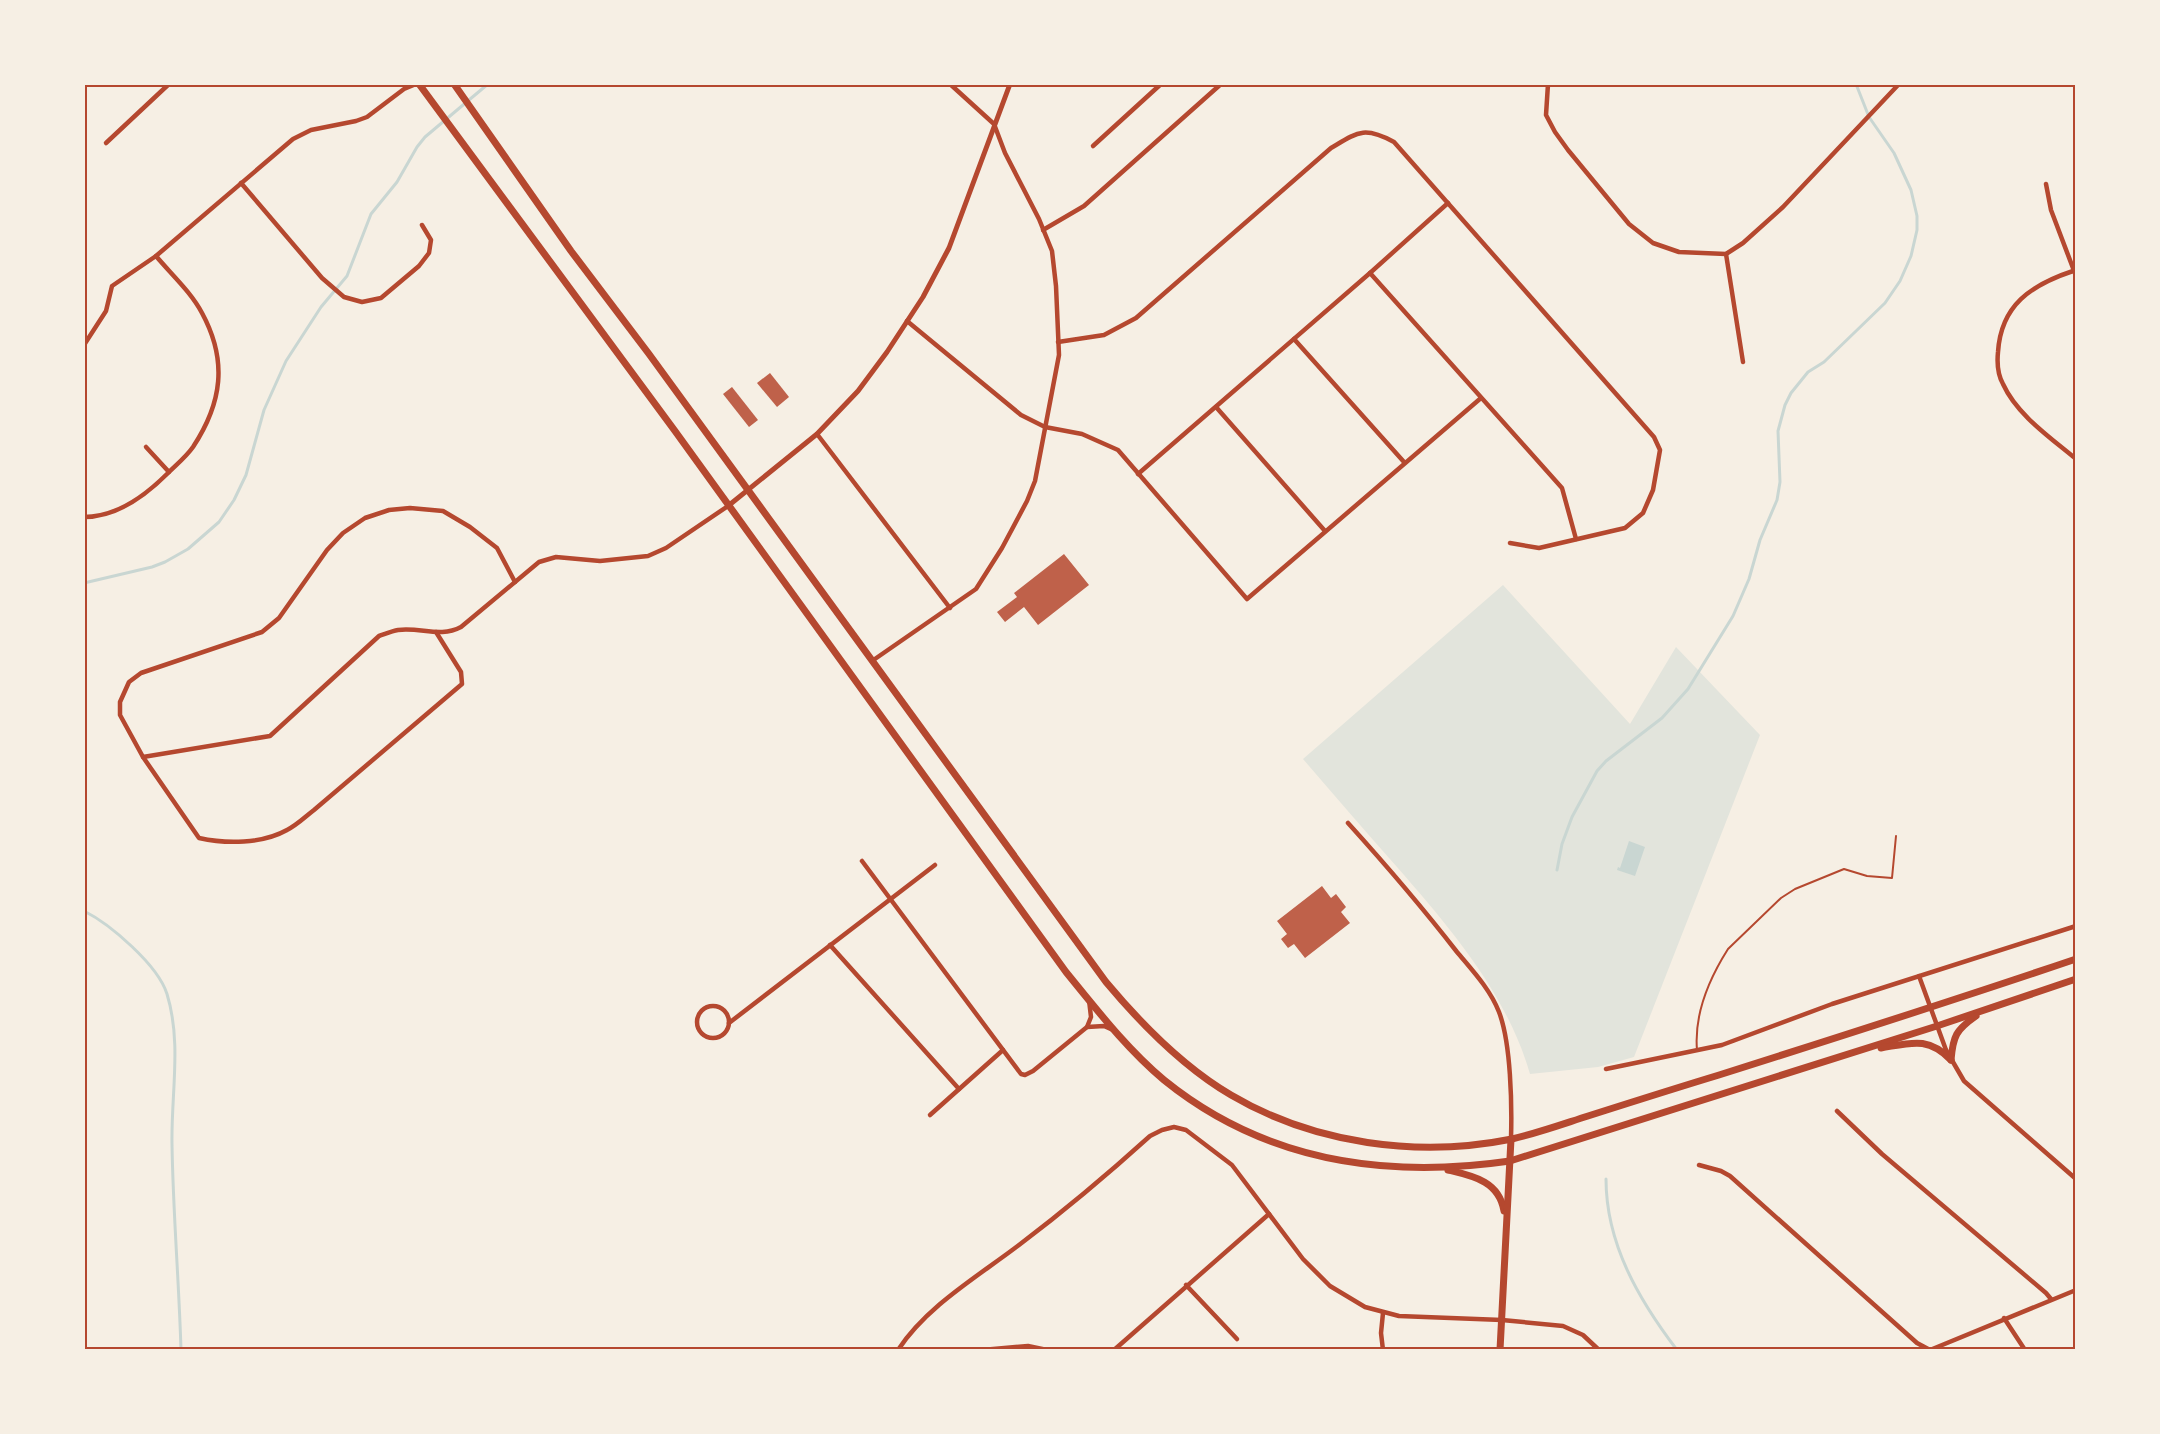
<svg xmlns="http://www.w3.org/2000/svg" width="2160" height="1434" font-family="'Golos Text',sans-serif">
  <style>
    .green { fill: #e2e4dc }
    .water { fill: #c9d6d2 }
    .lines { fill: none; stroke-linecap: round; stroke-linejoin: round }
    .stream { stroke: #c9d6d2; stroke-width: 3 }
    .building { fill: #bf614a }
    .service { stroke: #b5482f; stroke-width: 2 }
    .minor { stroke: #b5482f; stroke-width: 4.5 }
    .tertiary { stroke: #b5482f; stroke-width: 5 }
    .primary { stroke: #b5482f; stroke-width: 7 }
    .neatline { fill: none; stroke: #b5482f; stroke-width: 2 }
  </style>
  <rect width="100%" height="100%" fill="#f6efe4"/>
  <!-- green -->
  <path class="green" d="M1503 585 1630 724 1676 647 1760 735 1634 1057 1598 1067 1530 1074C1507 994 1451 929 1397 867 1365 831 1334 795 1303 759Z"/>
  <!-- water -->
  <polygon class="water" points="1629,841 1645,847 1635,876 1617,870 1618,867 1620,868"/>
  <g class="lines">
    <!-- stream -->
    <g class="stream">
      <polyline points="84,583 152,567 165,562 188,549 219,522 234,500 246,475 264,410 286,361 321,307 347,276 371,214 397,182 417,147 425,137 488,84"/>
      <polyline points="1557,870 1562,844 1572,817 1597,771 1606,761 1662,718 1688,689 1733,616 1749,579 1760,540 1777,500 1780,482 1778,431 1785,405 1791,393 1808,372 1824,362 1885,303 1900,281 1911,256 1917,230 1917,216 1911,190 1894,153 1869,117 1856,84"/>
      <path d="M84 911C110 924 158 965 167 994 182 1043 171 1094 172 1144 173 1213 179 1281 181 1350"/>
      <path d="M1606 1179C1606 1244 1639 1300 1677 1350"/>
    </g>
  </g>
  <!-- building -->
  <g class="building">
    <polygon points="770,373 789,397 777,407 757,383"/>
    <polygon points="732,387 758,420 749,427 723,394"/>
    <polygon points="1064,554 1089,585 1038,625 1024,607 1005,622 997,612 1017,597 1014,593"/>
    <polygon points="1322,886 1331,898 1336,894 1346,907 1341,912 1350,923 1305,958 1294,944 1288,948 1281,939 1287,934 1277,921"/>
  </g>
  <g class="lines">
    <!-- service -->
    <path class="service" d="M1697 1050C1694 1015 1709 979 1728 949L1781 898 1795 889 1844 869 1867 876 1892 878 1896 836"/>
    <!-- minor -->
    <g class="minor">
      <polyline points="1548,84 1546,115 1555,132 1568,150 1629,224 1653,243 1679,252 1726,254 1743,243 1783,207 1899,84"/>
      <polyline points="106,143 169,84"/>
      <polyline points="1093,146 1161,84"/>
      <polyline points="241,183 322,278 344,297 362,302 381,298 419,266 429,253 431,240 422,225"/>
      <polyline points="2046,184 2051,210 2076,276"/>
      <polyline points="1043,230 1084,206 1221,84"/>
      <polyline points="1726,254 1743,362"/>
      <polyline points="156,256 293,139 311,130 356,121 367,117 404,89 416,84"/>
      <path d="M2073 271C2031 285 2001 305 1998 352 1997 362 1998 375 2003 384 2017 415 2051 438 2076 459"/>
      <polyline points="1370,273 1562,488 1576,539"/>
      <polyline points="907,321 1021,415 1045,427 1082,434 1118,450 1247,599 1481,398"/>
      <polyline points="1294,339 1404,462"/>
      <path d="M1058 342 1104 335 1136 318 1331 148C1358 132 1364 126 1394 142L1654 437 1660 450 1653 490 1643 513 1625 528 1539 548 1510 543"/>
      <path d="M84 345 106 311 112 286 156 256C171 274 191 292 202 313 228 361 222 403 193 447 186 457 176 465 167 474 145 496 117 517 84 517"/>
      <polyline points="1216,407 1325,531"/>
      <polyline points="817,434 950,608"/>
      <polyline points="146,447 169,472"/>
      <polyline points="1138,474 1370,273 1448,203"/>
      <path d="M436 632 461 672 462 684 314 810C305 817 297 825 287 830 262 844 226 844 199 838L143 757 120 715V702L129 682 141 673 262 632 279 618 327 550 343 533 365 518 389 510 410 508 443 511 470 527 497 548 515 582"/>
      <polyline points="872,661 976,589 1002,548 1027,501 1035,481 1059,355 1056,286 1052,251 1039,219 1005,153 994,124 950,84"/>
      <path d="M143 757 270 736 379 636C385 634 392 631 398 630 421 627 440 638 461 627L539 562 556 557 600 561 648 556 666 548 728 506"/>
      <path d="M1348 823C1386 865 1422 907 1457 952 1472 970 1490 989 1499 1012 1511 1043 1512 1105 1511 1139"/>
      <polyline points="862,861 1021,1074 1025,1075 1033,1071 1087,1027 1091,1017 1089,1000"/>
      <polyline points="830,945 959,1089"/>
      <polyline points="1919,976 1946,1050 1964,1081 2076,1179"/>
      <circle cx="713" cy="1022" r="16"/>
      <polyline points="729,1023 935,865"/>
      <polyline points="1087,1027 1104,1026 1113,1030"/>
      <polyline points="1606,1069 1722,1045 1832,1004 2076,926"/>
      <polyline points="1837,1111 1882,1154 2046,1293 2051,1299"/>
      <polyline points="930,1115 1003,1050"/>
      <polyline points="1699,1165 1721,1171 1730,1176 1917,1343 1930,1350 2076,1290"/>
      <polyline points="1186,1285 1237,1339"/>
      <polyline points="1383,1313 1381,1333 1383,1350"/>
      <polyline points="2004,1318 2025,1350"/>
      <path d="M898 1350C927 1306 977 1277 1019 1245 1064 1211 1108 1174 1150 1136L1162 1130 1174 1127 1186 1130 1232 1165 1303 1259 1330 1286 1365 1307 1399 1316 1502 1320 1563 1326 1583 1335 1599 1350"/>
      <polyline points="982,1350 1028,1346 1047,1350"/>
      <polyline points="1114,1350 1269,1214"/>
    </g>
    <!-- tertiary -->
    <polyline class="tertiary" points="728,506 817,434 858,391 887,352 923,297 949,248 1010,84"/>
    <!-- primary -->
    <g class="primary">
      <path d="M419 84 675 431 1066 972C1097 1010 1127 1049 1164 1080 1264 1161 1386 1179 1510 1161L1937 1026 2076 979"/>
      <path d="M454 84 571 251 649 354 1106 982C1142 1025 1183 1067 1231 1095 1314 1144 1418 1158 1512 1139 1538 1133 1563 1124 1588 1116 1632 1102 1676 1088 1719 1075 1839 1037 1958 999 2076 959"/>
      <path d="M1881 1048C1911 1043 1928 1036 1951 1060"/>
      <path d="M1951 1060C1953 1036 1956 1030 1976 1016"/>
      <path d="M1448 1170C1473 1176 1499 1181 1504 1211"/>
      <polyline points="1500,1350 1511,1139"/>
    </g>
  </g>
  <!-- border -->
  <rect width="2160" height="1434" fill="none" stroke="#f6efe4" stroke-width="171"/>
  <rect x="86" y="86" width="1988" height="1262" class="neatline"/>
</svg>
